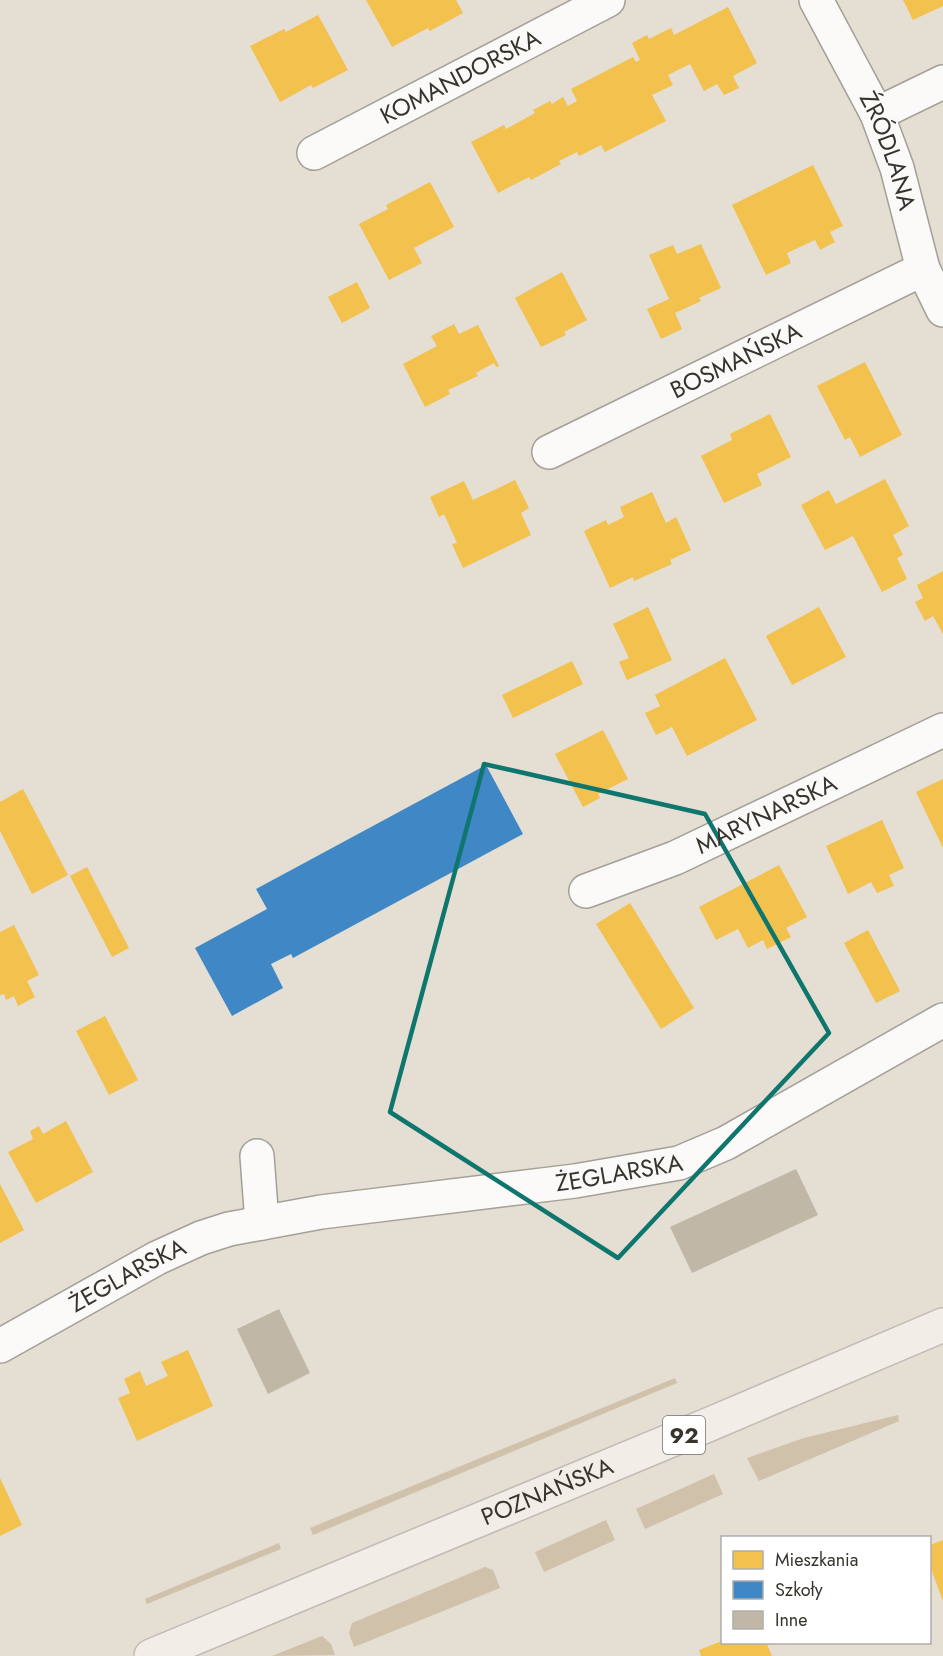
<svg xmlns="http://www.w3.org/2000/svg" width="943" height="1656" font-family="Jost,sans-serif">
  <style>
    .green { fill: #d0c1aa }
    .homes { fill: #f2c14e }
    .schools { fill: #3f88c5 }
    .building { fill: #c0b7a7 }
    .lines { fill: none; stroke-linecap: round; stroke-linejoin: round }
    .minor-casing { stroke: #a49f98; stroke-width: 36 }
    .major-casing { stroke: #bfbbb6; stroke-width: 36 }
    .minor { stroke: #fbfaf8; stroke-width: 33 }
    .major { stroke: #f2eee7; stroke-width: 33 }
    .marked { fill: none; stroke: #0f766e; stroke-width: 4.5; stroke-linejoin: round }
    .labels { text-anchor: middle; stroke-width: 6; stroke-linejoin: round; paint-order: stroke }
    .shield { fill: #fff; stroke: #74706c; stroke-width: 1.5 }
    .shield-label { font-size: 22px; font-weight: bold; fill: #38332d }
    .street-label { font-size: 24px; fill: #38332d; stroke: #fff }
  </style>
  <rect width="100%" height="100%" fill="#e4ded3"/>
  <!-- green -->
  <g class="green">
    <polygon points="675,1378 677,1383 313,1535 310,1528"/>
    <polygon points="898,1415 899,1421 759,1481 747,1458 804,1438"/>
    <polygon points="714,1474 723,1494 645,1529 636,1509"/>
    <polygon points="606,1520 615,1540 544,1572 535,1552"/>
    <polygon points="279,1543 281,1549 147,1604 145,1599"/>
    <polygon points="485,1567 493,1570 500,1588 354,1647 349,1633 352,1623"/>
    <polygon points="322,1636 331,1644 335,1655 272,1656"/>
  </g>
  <!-- homes -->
  <g class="homes">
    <polygon points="366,0 456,0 463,13 430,31 428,28 392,47"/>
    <polygon points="903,0 943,0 943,6 913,20"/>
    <polygon points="728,7 757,63 733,76 739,88 724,95 717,84 704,91 690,64 668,75 673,85 652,95 666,121 605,152 601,145 579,156 577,152 559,161 561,164 531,180 529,177 498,193 471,142 504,125 506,129 535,113 533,110 550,101 552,104 563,97 568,106 577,101 571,89 633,57 636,62 640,60 632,43 647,35 649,39 671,28 674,35"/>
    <polygon points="318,15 348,70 313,88 311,85 280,102 250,46 284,29 286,32"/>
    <polygon points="813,165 843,226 830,232 835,242 820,250 815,240 787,253 791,263 766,275 732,205"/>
    <polygon points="430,182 454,227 414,248 422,263 389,280 359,224 388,209 386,205"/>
    <polygon points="701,244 721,288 699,298 701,301 675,313 682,329 661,339 647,309 669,299 649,255 673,245 677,254"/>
    <polygon points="562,272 587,320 564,332 566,335 541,347 515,298"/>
    <polygon points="357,282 370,308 342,323 328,297"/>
    <polygon points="454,324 459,334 478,325 499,366 496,367 494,363 476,373 478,376 448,390 450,394 425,407 403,364 437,346 431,336"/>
    <polygon points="865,362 902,435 860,457 850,437 845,440 817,386"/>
    <polygon points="770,414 791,457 757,474 762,485 724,503 701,456 732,440 730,434"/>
    <polygon points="885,479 909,526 893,535 903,555 897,558 907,579 882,592 853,536 825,550 801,505 829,490 836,504"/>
    <polygon points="515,480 529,508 521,513 531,535 463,568 452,544 457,543 444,514 439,517 430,497 464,481 473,500"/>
    <polygon points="652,492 666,523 676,517 691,550 670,560 672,564 634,581 633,577 610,588 584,531 606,520 608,525 624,517 620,507"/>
    <polygon points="943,571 943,634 933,616 925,621 915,602 923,598 917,585"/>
    <polygon points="648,607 672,660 627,680 619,662 629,658 613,624"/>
    <polygon points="819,607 846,657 792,685 766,636"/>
    <polygon points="725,658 757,720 687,756 672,727 656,735 645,713 660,706 655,695"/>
    <polygon points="572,661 583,684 513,718 502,695"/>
    <polygon points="603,730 628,779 598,794 600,798 583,807 555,754"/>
    <polygon points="943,779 943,848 916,792"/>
    <polygon points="23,789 68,875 32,894 0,831 0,802"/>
    <polygon points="882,820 904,868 889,875 894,886 877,893 871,882 848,894 826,846"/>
    <polygon points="779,865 807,917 786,928 791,937 767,949 763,940 748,948 738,929 716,940 699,907"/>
    <polygon points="87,867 129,948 112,957 70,876"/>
    <polygon points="630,903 694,1008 661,1029 596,924"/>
    <polygon points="14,925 39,975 27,981 35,997 18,1006 14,996 6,1000 4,994 0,995 0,932"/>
    <polygon points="868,930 900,991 876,1003 844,943"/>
    <polygon points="105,1016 138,1080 109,1095 76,1031"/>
    <polygon points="66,1121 93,1172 36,1203 8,1152 33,1139 30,1131 39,1126 43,1134"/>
    <polygon points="0,1184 24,1230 0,1243"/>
    <polygon points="188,1350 213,1406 137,1441 118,1398 130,1393 124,1379 140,1371 146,1386 168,1376 161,1362"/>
    <polygon points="0,1478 22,1525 0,1536"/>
    <polygon points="943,1540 943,1601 930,1566 930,1545"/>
    <polygon points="722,1641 766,1642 772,1656 701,1656 699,1650"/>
  </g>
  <!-- schools -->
  <polygon class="schools" points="486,765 523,834 293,958 291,954 271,964 283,988 232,1016 195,948 267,909 256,889"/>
  <!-- building -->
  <g class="building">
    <polygon points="796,1169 818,1215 692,1273 670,1227"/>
    <polygon points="279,1309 310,1373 268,1394 237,1329"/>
  </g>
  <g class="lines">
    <defs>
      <g id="minor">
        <path id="s1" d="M816 0 877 114 897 168 923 269 943 310"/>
        <polyline points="877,114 943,82"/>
        <path id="s2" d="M314 153 608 0"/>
        <path id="s3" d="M549 452 923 269"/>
        <path id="s4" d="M586 891 675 858 943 730"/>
        <polyline points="257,1156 262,1223"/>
        <path id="s5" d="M0 1346 157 1258 201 1238 229 1229 321 1212 575 1181 679 1163 726 1143 943 1020"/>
      </g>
      <g id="major">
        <path id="s6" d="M151 1656 710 1424 943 1325"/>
      </g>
    </defs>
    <!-- minor casing -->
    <use href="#minor" class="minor-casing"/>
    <!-- major casing -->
    <use href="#major" class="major-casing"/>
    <!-- minor -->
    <use href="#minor" class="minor"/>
    <!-- major -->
    <use href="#major" class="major"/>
  </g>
  <!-- marked area -->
  <path class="marked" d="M484 764 705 814 829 1033 618 1258 390 1112Z"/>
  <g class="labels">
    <!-- shield labels -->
    <rect class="shield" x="663" y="1416" width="42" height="38" rx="4.5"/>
    <g class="shield-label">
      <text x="684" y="1443">92</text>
    </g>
    <!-- street labels -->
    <g class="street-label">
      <text dy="8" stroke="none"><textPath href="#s2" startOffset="165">KOMANDORSKA</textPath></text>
      <text dy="8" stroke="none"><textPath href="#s1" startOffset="168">ŹRÓDLANA</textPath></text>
      <text dy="8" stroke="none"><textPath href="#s3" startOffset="208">BOSMAŃSKA</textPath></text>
      <text dy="8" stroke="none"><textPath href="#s4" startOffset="196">MARYNARSKA</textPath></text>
      <text dy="8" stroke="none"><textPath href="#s5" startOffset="652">ŻEGLARSKA</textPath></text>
      <text dy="8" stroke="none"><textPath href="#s5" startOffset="146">ŻEGLARSKA</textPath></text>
      <text dy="8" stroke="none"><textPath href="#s6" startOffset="429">POZNAŃSKA</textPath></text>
    </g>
  </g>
  <!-- legend -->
  <rect x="721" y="1536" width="210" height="108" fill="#ffffff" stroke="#afadab" stroke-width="1.5"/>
  <rect x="733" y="1551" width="30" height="18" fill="#f2c14e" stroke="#afadab" stroke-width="1.5"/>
  <text x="775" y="1566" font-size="18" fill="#38332d">Mieszkania</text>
  <rect x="733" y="1581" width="30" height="18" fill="#3f88c5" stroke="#afadab" stroke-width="1.5"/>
  <text x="775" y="1596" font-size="18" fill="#38332d">Szkoły</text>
  <rect x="733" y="1611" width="30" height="18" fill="#c0b7a7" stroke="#afadab" stroke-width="1.5"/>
  <text x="775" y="1626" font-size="18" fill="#38332d">Inne</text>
</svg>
